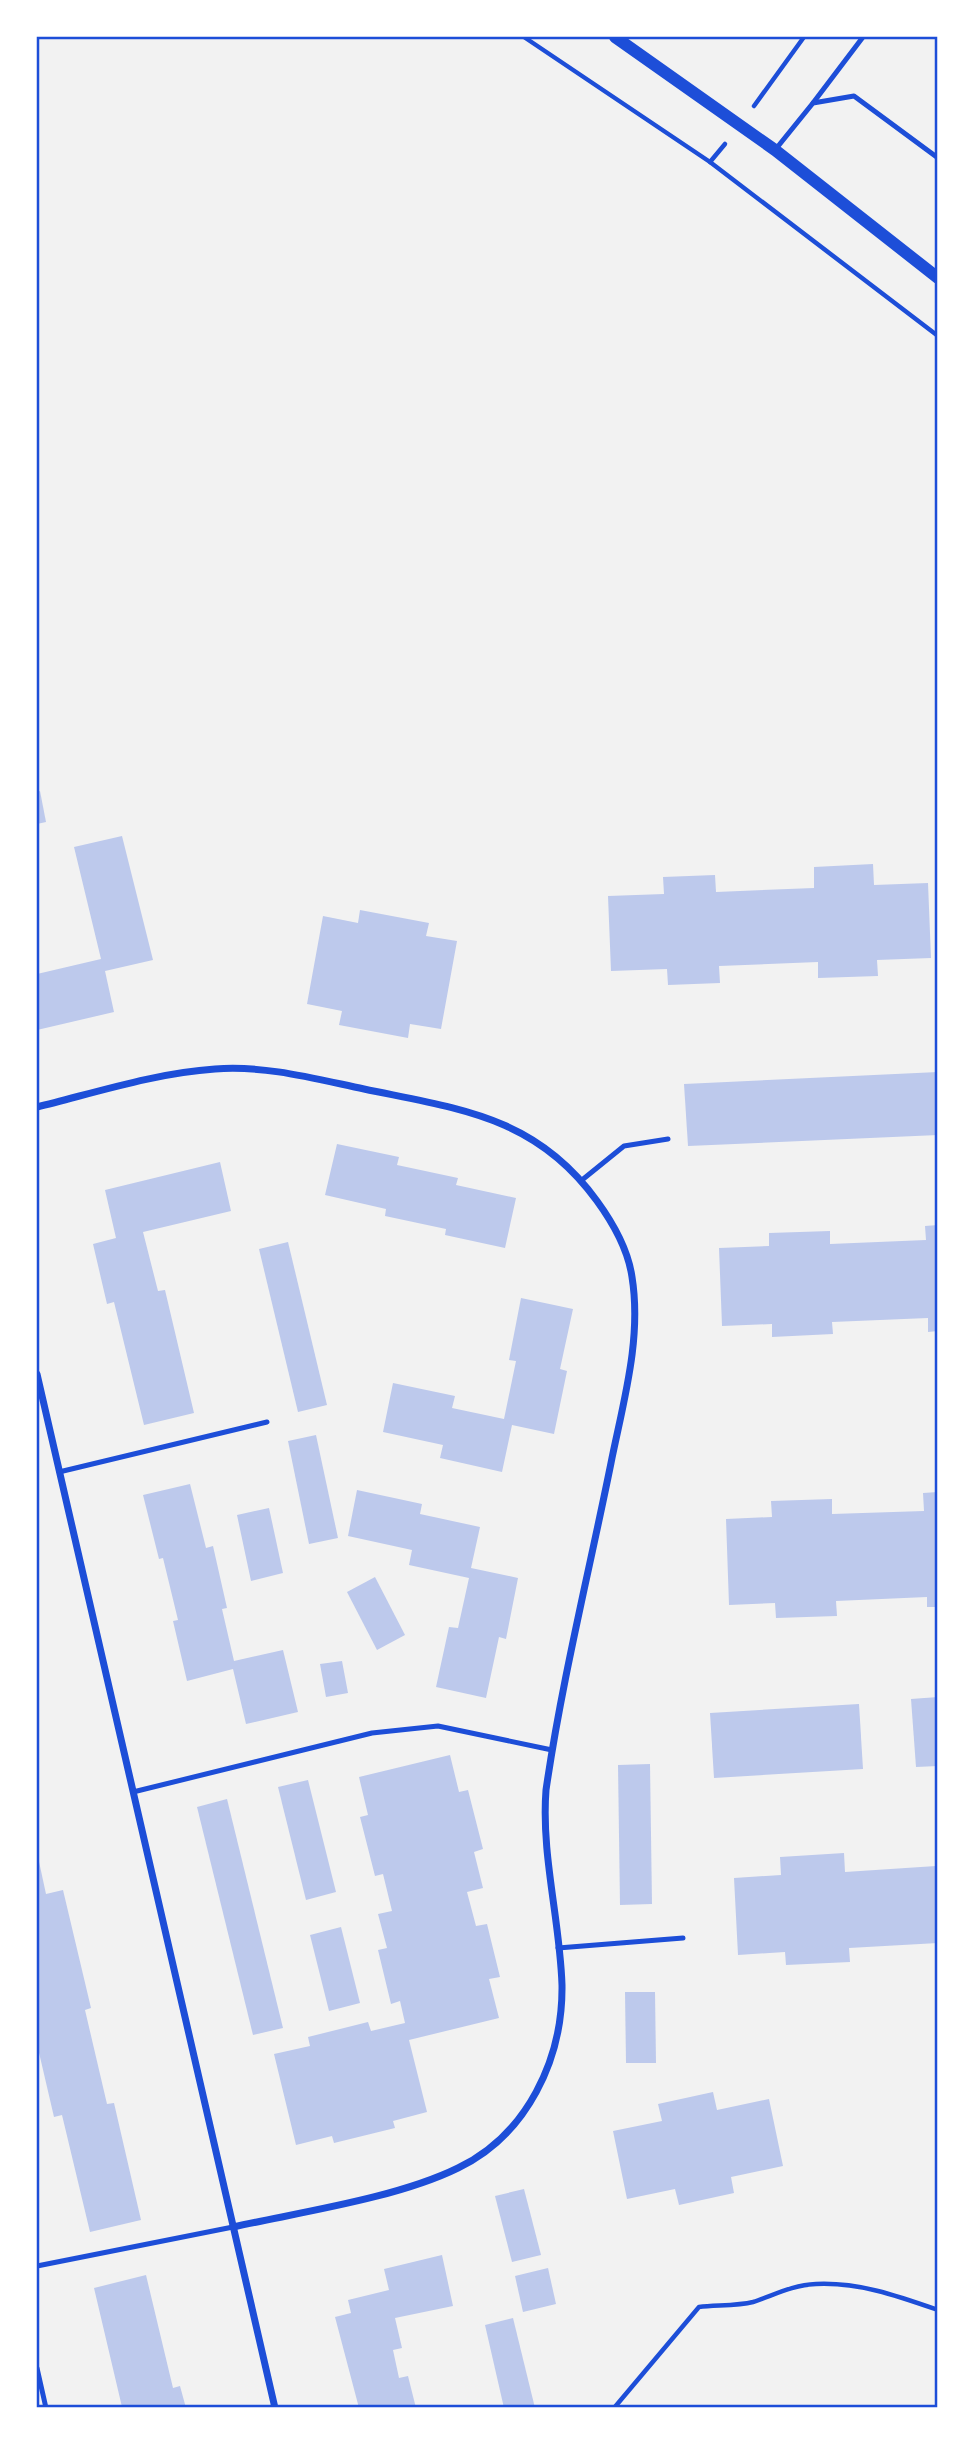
<svg xmlns="http://www.w3.org/2000/svg" width="975" height="2445" font-family="Cabin,sans-serif">
  <style>
    .building { fill: #bdc9ec }
    .lines { fill: none; stroke-linecap: round; stroke-linejoin: round }
    .path { stroke: #1d4ed8; stroke-width: 4.5 }
    .service { stroke: #1d4ed8; stroke-width: 5 }
    .minor { stroke: #1d4ed8; stroke-width: 7 }
    .tertiary { stroke: #1d4ed8; stroke-width: 12 }
    .neatline { fill: none; stroke: #1d4ed8; stroke-width: 2.5 }
  </style>
  <rect width="100%" height="100%" fill="#f2f2f2"/>
  <!-- building -->
  <g class="building">
    <polygon points="40,791 46,822 37,824 37,792"/>
    <polygon points="122,836 153,960 105,971 114,1012 37,1030 37,974 101,959 74,847"/>
    <polygon points="873,864 874,885 928,883 931,958 877,960 878,976 818,978 818,962 719,966 720,983 668,985 667,969 611,971 608,896 664,894 663,877 715,875 716,892 814,888 814,867"/>
    <polygon points="360,910 429,923 426,936 457,941 441,1029 410,1024 408,1038 339,1025 342,1011 307,1004 323,916 358,923"/>
    <polygon points="938,1072 938,1135 688,1146 684,1084"/>
    <polygon points="337,1144 399,1157 397,1165 458,1178 456,1185 516,1198 505,1248 445,1235 446,1229 385,1216 386,1209 325,1195"/>
    <polygon points="220,1162 231,1211 143,1232 158,1291 165,1290 194,1413 144,1425 114,1302 107,1304 93,1244 116,1238 105,1190"/>
    <polygon points="938,1225 938,1331 928,1332 928,1318 832,1322 833,1334 772,1337 772,1324 722,1326 719,1248 769,1246 769,1233 830,1231 830,1244 926,1240 925,1226"/>
    <polygon points="288,1242 327,1405 298,1412 259,1249"/>
    <polygon points="521,1298 573,1309 560,1369 567,1371 554,1434 512,1425 502,1472 440,1458 443,1445 383,1432 393,1383 455,1396 452,1408 504,1419 516,1361 509,1360"/>
    <polygon points="316,1435 338,1538 309,1544 288,1441"/>
    <polygon points="190,1484 206,1548 213,1546 227,1608 222,1609 234,1661 283,1650 298,1712 246,1724 233,1669 187,1681 173,1621 178,1620 163,1558 159,1559 143,1495"/>
    <polygon points="357,1490 422,1504 420,1514 480,1527 471,1568 518,1578 506,1639 499,1637 486,1698 436,1687 449,1627 458,1628 469,1578 409,1565 412,1550 348,1536"/>
    <polygon points="938,1492 938,1607 927,1607 927,1597 836,1601 837,1616 776,1618 775,1603 729,1605 726,1519 772,1517 771,1501 832,1499 832,1514 924,1511 923,1493"/>
    <polygon points="269,1508 283,1573 251,1581 237,1515"/>
    <polygon points="375,1577 405,1635 377,1650 347,1592"/>
    <polygon points="342,1661 348,1693 326,1697 320,1664"/>
    <polygon points="938,1697 938,1766 916,1767 911,1699"/>
    <polygon points="859,1704 863,1769 714,1778 710,1713"/>
    <polygon points="450,1755 459,1792 468,1790 483,1849 474,1852 483,1888 467,1892 476,1926 487,1924 500,1977 489,1979 499,2018 409,2040 427,2112 393,2121 395,2128 334,2143 332,2136 296,2145 274,2054 310,2046 308,2037 368,2022 371,2031 405,2023 400,2001 391,2004 378,1950 387,1948 378,1914 392,1911 383,1874 375,1876 360,1817 368,1815 359,1777"/>
    <polygon points="650,1764 652,1904 620,1905 618,1765"/>
    <polygon points="308,1780 336,1892 306,1900 278,1787"/>
    <polygon points="227,1799 283,2028 253,2035 197,1807"/>
    <polygon points="938,1849 938,1943 849,1948 850,1962 786,1965 785,1952 738,1955 734,1878 781,1875 780,1857 844,1853 845,1872 936,1866 935,1850"/>
    <polygon points="38,1857 46,1894 63,1890 91,2008 85,2010 107,2104 114,2103 141,2220 90,2232 62,2115 54,2117 37,2044"/>
    <polygon points="341,1927 360,2003 329,2011 310,1935"/>
    <polygon points="625,1992 655,1992 656,2063 626,2063"/>
    <polygon points="713,2092 717,2110 769,2099 783,2166 731,2177 734,2193 679,2205 675,2189 627,2199 613,2131 662,2121 658,2104"/>
    <polygon points="524,2189 541,2255 512,2262 495,2196"/>
    <polygon points="442,2255 453,2306 395,2318 402,2348 393,2350 399,2378 408,2376 416,2408 359,2408 335,2317 351,2313 348,2300 389,2290 384,2269"/>
    <polygon points="548,2268 556,2304 523,2312 515,2276"/>
    <polygon points="146,2275 173,2388 180,2386 186,2408 122,2407 94,2288"/>
    <polygon points="513,2318 535,2408 504,2408 485,2325"/>
  </g>
  <g class="lines">
    <!-- path -->
    <g class="path">
      <polyline points="524,37 710,162 938,336"/>
      <polyline points="754,106 804,37"/>
      <polyline points="710,162 725,144"/>
      <path d="M614 2408 699 2307C716 2305 737 2306 753 2302 774 2295 793 2285 816 2284 859 2282 898 2296 938 2310"/>
    </g>
    <!-- service -->
    <g class="service">
      <polyline points="813,103 863,37"/>
      <polyline points="775,150 813,103 854,96 938,158"/>
      <polyline points="582,1180 624,1146 668,1139"/>
      <polyline points="59,1472 267,1422"/>
      <polyline points="133,1792 372,1733 438,1726 552,1750"/>
      <polyline points="558,1948 683,1938"/>
      <polyline points="37,2266 233,2227"/>
      <polyline points="37,2368 46,2408"/>
    </g>
    <!-- minor -->
    <g class="minor">
      <path d="M37 1107C94 1093 155 1073 215 1069 265 1065 316 1079 364 1089 459 1109 536 1116 597 1201 613 1223 628 1249 632 1277 642 1339 623 1403 611 1463 589 1572 562 1680 546 1790 541 1855 560 1920 562 1985 563 2059 527 2135 458 2168 397 2198 301 2212 233 2227"/>
      <polyline points="37,1374 275,2408"/>
    </g>
    <!-- tertiary -->
    <polyline class="tertiary" points="615,37 775,150 938,278"/>
  </g>
  <!-- border -->
  <rect width="975" height="2445" fill="none" stroke="#ffffff" stroke-width="77"/>
  <rect x="38" y="38" width="898" height="2368" class="neatline"/>
</svg>
